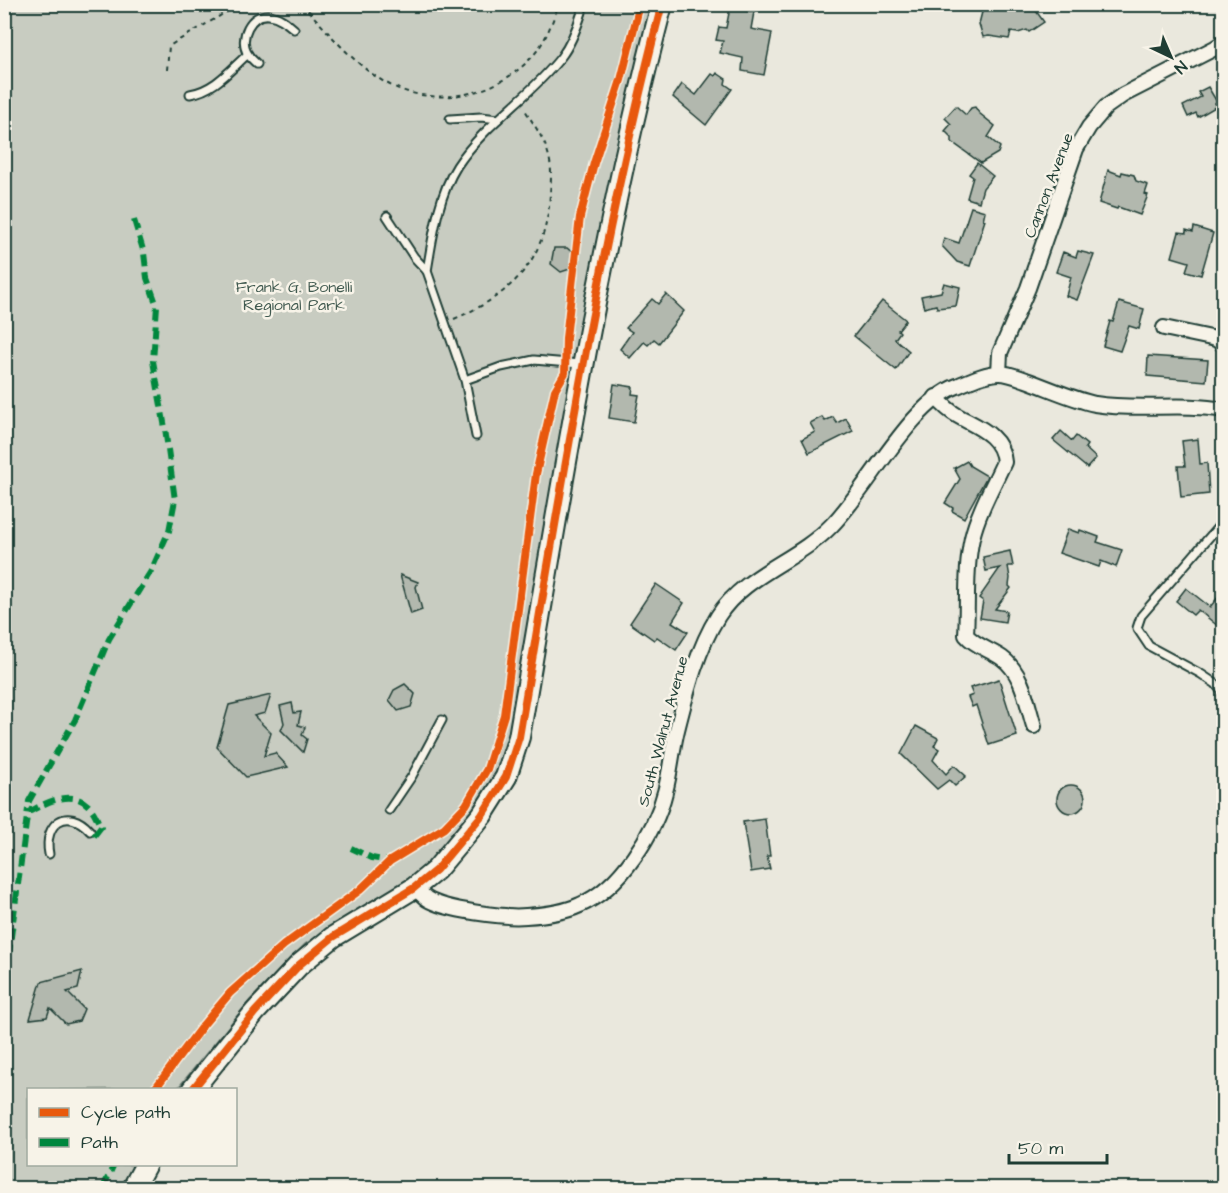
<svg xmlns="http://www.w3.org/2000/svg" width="1228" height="1193" font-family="'Architects Daughter',sans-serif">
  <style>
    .green { fill: #c8ccc1; stroke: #74847a; stroke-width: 1.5 }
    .building { fill: #b2b8ae; stroke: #1f3d34; stroke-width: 1.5 }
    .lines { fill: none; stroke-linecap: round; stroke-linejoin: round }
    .lane-casing { stroke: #1f3d34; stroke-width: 11 }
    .street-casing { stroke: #1f3d34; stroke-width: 18 }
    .secondary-casing { stroke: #1f3d34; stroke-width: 24 }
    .path { stroke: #1f3d34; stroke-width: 2; stroke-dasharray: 4.5 4.5; stroke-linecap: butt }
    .lane { stroke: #f7f3e8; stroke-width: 7 }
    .street { stroke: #f7f3e8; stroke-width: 14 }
    .secondary { stroke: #f7f3e8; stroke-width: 20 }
    .quiet { stroke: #00873e; stroke-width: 6; stroke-dasharray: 12 6; stroke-linecap: butt }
    .cycleway-casing { stroke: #f7f3e8; stroke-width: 11 }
    .cycleway { stroke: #e8590c; stroke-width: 8 }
    .labels { text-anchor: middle; stroke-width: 5; stroke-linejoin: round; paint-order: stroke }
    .street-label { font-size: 16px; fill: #1f3d34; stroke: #f7f3e8 }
    .park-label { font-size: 16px; fill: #415a50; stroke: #f7f3e8 }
  </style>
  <rect width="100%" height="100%" fill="#eae8dd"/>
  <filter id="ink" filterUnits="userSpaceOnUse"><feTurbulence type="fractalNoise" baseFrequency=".0167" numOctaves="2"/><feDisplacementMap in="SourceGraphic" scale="12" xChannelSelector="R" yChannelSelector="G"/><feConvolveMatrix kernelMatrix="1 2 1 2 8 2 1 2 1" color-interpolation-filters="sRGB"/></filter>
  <g filter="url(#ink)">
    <!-- green -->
    <polygon class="green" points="5,5 651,5 580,346 511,733 503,761 481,804 432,861 396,888 305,944 250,1000 177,1089 28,1090 28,1164 136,1165 124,1188 5,1188"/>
    <!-- building -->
    <g class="building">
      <polygon points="984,4 1031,4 1044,22 1029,32 1027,30 1018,33 1011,32 1009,39 989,36 983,37 979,24"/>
      <polygon points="730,8 754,12 751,29 772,33 764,75 742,71 743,58 720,53 723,41 716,40 719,27 726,28"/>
      <polygon points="717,73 726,79 725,84 732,89 706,125 673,97 682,84 696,95 712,74 715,76"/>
      <polygon points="1208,87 1217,102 1215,103 1217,106 1198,117 1196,113 1188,117 1183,106 1201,97 1198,92"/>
      <polygon points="956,106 966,115 971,108 975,107 979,113 995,126 988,137 1000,147 998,153 981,163 952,142 952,138 945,131 951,124 945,118"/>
      <polygon points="977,163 993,176 983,188 979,202 967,198 973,177 969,174"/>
      <polygon points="1108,170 1121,175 1122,172 1134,175 1136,181 1148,185 1145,194 1148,195 1140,215 1118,207 1117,209 1099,203"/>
      <polygon points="971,207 985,211 983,220 985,220 970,266 957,262 942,246 944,238 959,243"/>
      <polygon points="1194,227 1213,233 1201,275 1186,271 1189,262 1172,257 1179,232 1186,233 1186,230 1193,232"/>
      <polygon points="554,248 567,248 575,255 573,268 561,272 551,264"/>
      <polygon points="1078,251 1094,255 1077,300 1066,296 1071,277 1056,272 1063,252 1076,257"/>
      <polygon points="944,283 960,287 956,306 937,308 936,305 924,308 921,296 941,292"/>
      <polygon points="666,294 684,311 659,343 654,339 648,345 644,342 630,358 620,349 632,332 626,328 652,299 658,304"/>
      <polygon points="882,301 906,320 898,330 900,332 895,339 909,351 896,370 854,336"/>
      <polygon points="1119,302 1144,309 1139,329 1129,326 1120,351 1103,346 1110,321 1113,322"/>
      <polygon points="1148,356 1208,360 1206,381 1147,376"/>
      <polygon points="614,384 633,387 632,394 639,395 634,422 609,418"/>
      <polygon points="822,417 825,421 833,417 837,423 846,418 853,431 809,453 802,439 815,432 810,423"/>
      <polygon points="1061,431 1072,441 1076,436 1087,445 1085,448 1096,458 1087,468 1053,440"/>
      <polygon points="1198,439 1200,464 1207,463 1209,494 1181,497 1178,466 1185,466 1182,441"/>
      <polygon points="967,461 970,466 987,476 964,518 952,511 953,508 945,503 960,479 954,468"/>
      <polygon points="1068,529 1079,533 1080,530 1099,537 1097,542 1122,550 1116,567 1101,561 1099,567 1059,553"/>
      <polygon points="1010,551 1013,566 1008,566 1010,578 1009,586 1011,588 995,609 1007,611 1005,622 980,618 983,601 979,598 1000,568 986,571 983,557"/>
      <polygon points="400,575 418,582 416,587 422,610 411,614"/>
      <polygon points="656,584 684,603 672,622 688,632 676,650 657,637 654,640 630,623"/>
      <polygon points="1186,588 1210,607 1224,590 1224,631 1198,610 1193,615 1176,601"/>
      <polygon points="999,679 1017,736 989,745 976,705 972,707 968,697 973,695 970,688"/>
      <polygon points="405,684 415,694 411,707 398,711 389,700 394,690"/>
      <polygon points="271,695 265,713 254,716 271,733 264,756 275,753 288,767 246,777 217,747 229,705"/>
      <polygon points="292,703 294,713 301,712 298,725 305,727 302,735 307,739 303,752 281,730 284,723 280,706"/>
      <polygon points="916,726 938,738 934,746 939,749 933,760 946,774 954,765 966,776 955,786 949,780 937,789 901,754"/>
      <circle cx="1071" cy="799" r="14"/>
      <polygon points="765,819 770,856 767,856 770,869 751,872 743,822"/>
      <polygon points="82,971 78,989 67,992 84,1009 79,1021 66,1024 50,1008 47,1017 30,1019 41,982"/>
    </g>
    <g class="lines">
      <defs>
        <g id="lane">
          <path d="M257 64C254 61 249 57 247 53 239 38 250 13 269 15 279 16 287 23 294 29"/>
          <path d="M190 94C215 90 230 70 248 54"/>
          <polyline points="450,119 481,117 498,119"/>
          <polyline points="387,216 414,257 427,271 465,380 476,436"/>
          <path d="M427 271C433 236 438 196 457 166 485 123 530 97 561 57 571 44 577 28 582 12"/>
          <polyline points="465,380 501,367 534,360 580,364"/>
          <polyline points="1224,520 1141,616 1137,628 1149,646 1201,674 1216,684 1224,695"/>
          <polyline points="389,810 412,776 442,720"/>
          <path d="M49 854C43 824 67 805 90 831"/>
        </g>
        <g id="street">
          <polyline points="1164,328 1216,339 1224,345"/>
          <polyline points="999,373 1000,353 1028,288 1076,149 1089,127 1106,107 1123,95 1215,48 1224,42"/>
          <path d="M936 397C942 404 949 411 958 416 977 427 1002 435 1004 462 993 486 978 512 972 538 965 570 968 603 966 635 975 646 991 650 1002 658 1023 673 1027 704 1034 726"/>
          <path d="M414 888C419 891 423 896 427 899 445 910 504 918 526 916 544 915 563 913 580 905 620 888 655 833 665 792 671 770 672 748 678 726 687 690 698 648 718 616 745 574 797 561 831 526 868 489 910 404 957 386 969 381 986 373 999 373 1008 373 1018 377 1026 380 1049 388 1072 399 1095 404 1138 411 1181 402 1224 410"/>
        </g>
        <g id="secondary">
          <path d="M192 1090 255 1012 299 965 333 937 414 888 436 870 482 815 506 777 519 737C561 491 599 245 662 4"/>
          <polyline points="133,1188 146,1164"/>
        </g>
      </defs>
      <!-- lane casing -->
      <use href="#lane" class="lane-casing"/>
      <!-- street casing -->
      <use href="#street" class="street-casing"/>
      <!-- secondary casing -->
      <use href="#secondary" class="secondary-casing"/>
      <!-- path -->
      <g class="path">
        <path d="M302 4C326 29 349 59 378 78 424 109 490 100 529 60 545 44 551 25 559 4"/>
        <polyline points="167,70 169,46 240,4"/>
        <path d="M454 319C513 294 547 260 550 193 551 182 552 168 549 157 545 139 533 124 524 108"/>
      </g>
      <!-- lane -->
      <use href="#lane" class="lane"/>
      <!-- street -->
      <use href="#street" class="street"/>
      <!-- secondary -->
      <use href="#secondary" class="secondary"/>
      <!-- quiet -->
      <g class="quiet">
        <path d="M94 836 101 827C98 822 96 815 92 810 77 788 50 800 31 811L28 809 29 801 75 720 109 639 151 571 169 531 175 500 165 428 153 361 157 306 147 278 144 253 134 220"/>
        <polyline points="351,848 372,858 390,861"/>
        <polyline points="6,974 28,809"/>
        <polyline points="103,1188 114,1164"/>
      </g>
      <defs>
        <g id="cycleway">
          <polyline points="154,1090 203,1025 230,993 284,945 360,890 390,861 444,828 466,805 487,769 504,715 536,474 555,390 565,373 566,338 580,217 594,163 621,80 640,4"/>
          <path d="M192 1090 255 1012 299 965 333 937 414 888 436 870 482 815 506 777 519 737C561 491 599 245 662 4"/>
        </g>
      </defs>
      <!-- cycleway casing -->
      <use href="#cycleway" class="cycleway-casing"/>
      <!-- cycleway -->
      <use href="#cycleway" class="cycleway"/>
    </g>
  </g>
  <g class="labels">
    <!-- street labels -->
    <g class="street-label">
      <text transform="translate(1048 185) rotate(-69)" y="6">Cannon Avenue</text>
      <text transform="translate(662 731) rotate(-75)" y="6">South Walnut Avenue</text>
    </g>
    <!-- park labels -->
    <g class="park-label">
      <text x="294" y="292">Frank G. Bonelli<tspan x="294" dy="18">Regional Park</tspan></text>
    </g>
  </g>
  <!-- margin -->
  <rect width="1228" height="1193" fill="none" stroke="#f7f3e8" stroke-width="24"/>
  <rect x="12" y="12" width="1204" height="1169" fill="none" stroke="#1f3d34" stroke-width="2" filter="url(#ink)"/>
  <!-- legend -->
  <rect x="27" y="1088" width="210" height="78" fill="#f7f3e8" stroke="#a1aaa0" stroke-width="1.5"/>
  <rect x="39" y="1108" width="30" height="9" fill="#e8590c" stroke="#a1aaa0" stroke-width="1.5"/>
  <text x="81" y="1118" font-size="18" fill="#1f3d34">Cycle path</text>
  <rect x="39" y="1138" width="30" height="9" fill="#00873e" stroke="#a1aaa0" stroke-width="1.5"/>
  <text x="81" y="1148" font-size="18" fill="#1f3d34">Path</text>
  <!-- north arrow -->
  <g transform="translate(1171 57) rotate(136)" stroke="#f7f3e8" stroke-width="4.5" paint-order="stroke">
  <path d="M0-4.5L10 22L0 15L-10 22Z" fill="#1f3d34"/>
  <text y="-9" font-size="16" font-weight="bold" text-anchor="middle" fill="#1f3d34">N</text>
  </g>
  <!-- scale -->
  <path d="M1009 1154v9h98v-9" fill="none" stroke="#1f3d34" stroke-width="3"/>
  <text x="1018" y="1154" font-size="18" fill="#1f3d34" stroke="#f7f3e8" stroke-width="4.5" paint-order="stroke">50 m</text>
</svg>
